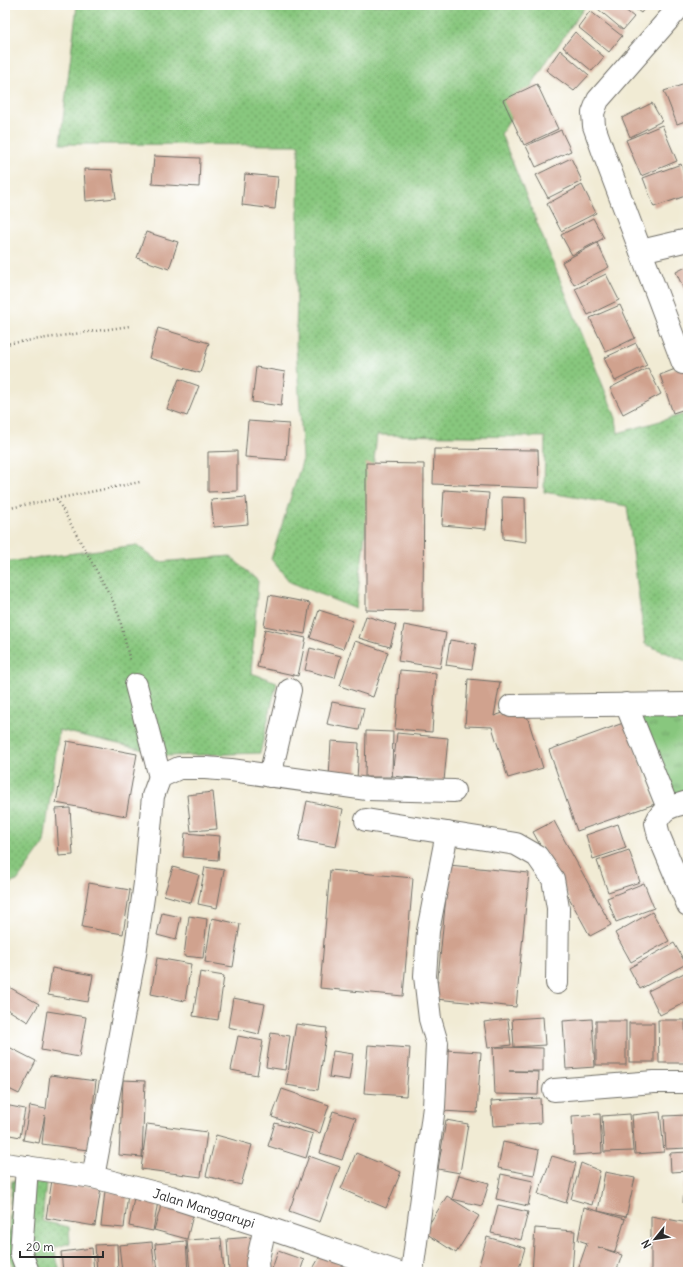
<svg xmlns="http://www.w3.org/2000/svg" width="693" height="1277" font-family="Delius,sans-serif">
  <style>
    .grass { fill: url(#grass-dots); stroke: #5a7954 }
    .park { fill: url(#park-tufts); stroke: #5a7954 }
    .building { fill: #d0a28e }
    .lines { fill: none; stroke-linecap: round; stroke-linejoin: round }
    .minor-casing { stroke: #706e66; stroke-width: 24 }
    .path { stroke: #706e66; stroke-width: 2.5; stroke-dasharray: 1 3; stroke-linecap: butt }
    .minor { stroke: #fff; stroke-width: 22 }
    .labels { text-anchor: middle; stroke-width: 4; stroke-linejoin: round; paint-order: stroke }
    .street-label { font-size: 13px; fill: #2b2b2b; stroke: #fff }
  </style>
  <defs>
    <pattern id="grass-dots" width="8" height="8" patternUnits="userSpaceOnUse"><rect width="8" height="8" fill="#88c77e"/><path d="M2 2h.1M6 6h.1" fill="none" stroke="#6fa267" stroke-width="1.8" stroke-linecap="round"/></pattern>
    <pattern id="park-tufts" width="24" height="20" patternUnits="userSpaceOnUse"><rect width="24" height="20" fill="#88c77e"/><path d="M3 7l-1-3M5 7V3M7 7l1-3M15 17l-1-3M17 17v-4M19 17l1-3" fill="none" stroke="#6fa267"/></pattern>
  </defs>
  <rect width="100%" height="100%" fill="#fff"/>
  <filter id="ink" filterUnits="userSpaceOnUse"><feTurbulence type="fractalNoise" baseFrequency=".025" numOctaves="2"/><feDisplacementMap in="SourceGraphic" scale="8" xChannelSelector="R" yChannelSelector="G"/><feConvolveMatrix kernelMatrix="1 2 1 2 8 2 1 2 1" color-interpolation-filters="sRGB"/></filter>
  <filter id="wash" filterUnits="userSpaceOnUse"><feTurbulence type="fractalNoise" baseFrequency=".012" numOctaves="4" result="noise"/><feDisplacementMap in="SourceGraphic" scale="16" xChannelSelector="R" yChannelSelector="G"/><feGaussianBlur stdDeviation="0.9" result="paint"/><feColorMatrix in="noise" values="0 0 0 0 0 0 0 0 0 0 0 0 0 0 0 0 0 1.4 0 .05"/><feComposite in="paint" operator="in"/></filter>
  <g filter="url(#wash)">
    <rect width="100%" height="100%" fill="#f1ebd4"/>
    <!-- grass -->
    <g class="grass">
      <polygon points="77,5 586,5 547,61 501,134 616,418 618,433 688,413 688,662 645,644 627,506 544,492 545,437 377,435 356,609 290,582 271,559 303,459 296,345 299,145 60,144"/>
      <polygon points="137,545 159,562 230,556 258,581 251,673 277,682 260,753 169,756 59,730 44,843 17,881 5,885 5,562"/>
      <polygon points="12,1181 46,1183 42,1221 69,1227 70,1243 54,1248 60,1272 15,1272 8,1253"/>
    </g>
    <!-- park -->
    <polygon class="park" points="688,702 688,792 669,796 634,704"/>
    <g id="blocks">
      <!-- building -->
      <g class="building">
        <polygon points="601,5 619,5 634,17 623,30 598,9"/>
        <polygon points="630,5 647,5 641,13"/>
        <polygon points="590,11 622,36 609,52 578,27"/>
        <polygon points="575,32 604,57 592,71 563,47"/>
        <polygon points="560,50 589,75 574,91 546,70"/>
        <polygon points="688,83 688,120 677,124 664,91"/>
        <polygon points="537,84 558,129 524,145 503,100"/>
        <polygon points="652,103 662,121 630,137 622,118"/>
        <polygon points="662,125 677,161 641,176 626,140"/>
        <polygon points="561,130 571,151 536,167 526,146"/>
        <polygon points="154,156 200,158 199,187 152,184"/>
        <polygon points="571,158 582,181 548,198 536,175"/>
        <polygon points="681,164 688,184 688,195 654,207 643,178"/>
        <polygon points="84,169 112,170 116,198 86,201"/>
        <polygon points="245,174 278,177 275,209 242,205"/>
        <polygon points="582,185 596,213 561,231 547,204"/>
        <polygon points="593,218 604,238 572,255 561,235"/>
        <polygon points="146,232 178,242 169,269 137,258"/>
        <polygon points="597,243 609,267 574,285 562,262"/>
        <polygon points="688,266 688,299 676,272"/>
        <polygon points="606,274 619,300 588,315 575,289"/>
        <polygon points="620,305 635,338 606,352 590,318"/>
        <polygon points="158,328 209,343 200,373 149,358"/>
        <polygon points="636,343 647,365 615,381 604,358"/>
        <polygon points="688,364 688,408 673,413 660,375"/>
        <polygon points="256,367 285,372 281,406 252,402"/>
        <polygon points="648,368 661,394 623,414 610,388"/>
        <polygon points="179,379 199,386 187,416 167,409"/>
        <polygon points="248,421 289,424 286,460 245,457"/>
        <polygon points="434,449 538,450 539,488 433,484"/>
        <polygon points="237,451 237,491 208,492 208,452"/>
        <polygon points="366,463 424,464 423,611 366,610"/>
        <polygon points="444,490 489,493 486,529 442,525"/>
        <polygon points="246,497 248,524 214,527 211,500"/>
        <polygon points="502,497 525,498 526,542 503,539"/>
        <polygon points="269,595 310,603 305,634 264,626"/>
        <polygon points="319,610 353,621 343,649 310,638"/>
        <polygon points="366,616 396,625 390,647 359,638"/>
        <polygon points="404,625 446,633 440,668 398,661"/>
        <polygon points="265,629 306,638 298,676 257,667"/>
        <polygon points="450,640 476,644 472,669 446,665"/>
        <polygon points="355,641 388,652 373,697 340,686"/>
        <polygon points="310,648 341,656 335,678 305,670"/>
        <polygon points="400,670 436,673 432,732 395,729"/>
        <polygon points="468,679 500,682 494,716 524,706 543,768 508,778 492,727 465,726"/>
        <polygon points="332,702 364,708 359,730 327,724"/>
        <polygon points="626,722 655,804 577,831 549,750"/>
        <polygon points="366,731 393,732 392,777 365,777"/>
        <polygon points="397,733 448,738 444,781 392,776"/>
        <polygon points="67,741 137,754 126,816 56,803"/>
        <polygon points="331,741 359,743 357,780 329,778"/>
        <polygon points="213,792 217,829 191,831 187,795"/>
        <polygon points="307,801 343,809 336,847 299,840"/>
        <polygon points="70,808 73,855 59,856 56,809"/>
        <polygon points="554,821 611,925 590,936 533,832"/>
        <polygon points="618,824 626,848 593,859 586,835"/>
        <polygon points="185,833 220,836 218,860 183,857"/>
        <polygon points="688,833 688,842 685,834"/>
        <polygon points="629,850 640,882 608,892 597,861"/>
        <polygon points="449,865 529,873 516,1007 436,999"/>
        <polygon points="173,867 199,875 191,903 164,895"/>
        <polygon points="205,867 224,870 217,908 198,904"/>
        <polygon points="330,870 413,878 403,996 320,988"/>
        <polygon points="89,883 130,890 123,934 82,927"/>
        <polygon points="644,883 654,908 616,922 607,898"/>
        <polygon points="652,912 669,941 631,962 615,933"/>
        <polygon points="162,913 181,917 176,940 157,935"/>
        <polygon points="189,916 207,919 203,958 184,956"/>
        <polygon points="212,918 240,924 233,967 205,962"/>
        <polygon points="674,943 686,964 640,989 629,968"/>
        <polygon points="157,958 191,964 185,1001 151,994"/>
        <polygon points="52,968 93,975 88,1002 48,995"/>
        <polygon points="200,972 224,976 218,1020 193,1016"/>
        <polygon points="684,973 688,981 688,1001 660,1015 648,991"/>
        <polygon points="9,987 39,1004 28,1022 5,1008 5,993"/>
        <polygon points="233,998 265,1004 259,1034 228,1027"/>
        <polygon points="47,1011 86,1017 79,1057 41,1050"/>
        <polygon points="543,1017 545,1045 514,1047 512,1019"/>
        <polygon points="508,1019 511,1045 488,1048 484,1022"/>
        <polygon points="592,1019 595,1067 566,1069 563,1021"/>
        <polygon points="658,1020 685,1020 686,1063 659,1063"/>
        <rect x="596" y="1021" width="30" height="44"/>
        <rect x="629" y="1023" width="25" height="39"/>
        <polygon points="296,1024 327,1028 318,1090 286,1085"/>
        <polygon points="271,1033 290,1036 285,1070 266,1067"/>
        <polygon points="238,1036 263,1041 257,1075 231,1070"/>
        <polygon points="5,1045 36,1061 19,1094 5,1087"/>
        <polygon points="368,1045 410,1048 406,1096 364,1093"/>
        <polygon points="493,1047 543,1048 543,1071 509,1071 539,1072 538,1095 495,1094"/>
        <polygon points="445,1050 481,1052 477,1113 442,1111"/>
        <polygon points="333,1051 353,1054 349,1080 329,1077"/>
        <polygon points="50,1075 96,1081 88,1150 42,1144 45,1115 39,1143 23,1140 30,1106 46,1109"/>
        <polygon points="123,1080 145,1081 142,1157 119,1155"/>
        <polygon points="282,1089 329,1105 320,1133 272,1117"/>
        <polygon points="540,1098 541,1123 493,1126 491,1101"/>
        <polygon points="5,1105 25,1109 20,1137 5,1134"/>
        <polygon points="333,1111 356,1118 342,1160 320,1153"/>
        <polygon points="660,1112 664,1152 635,1154 632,1115"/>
        <polygon points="600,1114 602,1153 574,1155 572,1116"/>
        <polygon points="630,1114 633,1151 604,1152 602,1116"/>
        <polygon points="688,1115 688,1148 666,1149 664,1116"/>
        <polygon points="446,1120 468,1124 460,1173 438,1169"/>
        <polygon points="275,1123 313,1134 306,1158 268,1146"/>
        <polygon points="147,1124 207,1132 201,1177 141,1169"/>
        <polygon points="216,1135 252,1145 241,1185 206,1176"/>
        <polygon points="503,1142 539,1150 534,1175 498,1168"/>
        <polygon points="688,1152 688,1171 671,1172 670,1153"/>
        <polygon points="356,1153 401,1172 386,1208 341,1189"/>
        <polygon points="309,1156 340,1167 320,1222 289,1211"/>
        <polygon points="552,1156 576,1163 566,1203 538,1194"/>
        <polygon points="581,1163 600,1171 592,1205 571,1199"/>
        <polygon points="605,1172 635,1178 626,1217 598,1211"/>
        <polygon points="501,1174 533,1181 528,1206 496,1199"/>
        <polygon points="459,1175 489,1183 482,1206 452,1199"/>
        <polygon points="52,1180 101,1188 95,1226 46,1218"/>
        <polygon points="684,1183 688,1183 688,1203 683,1203"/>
        <polygon points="105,1191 128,1193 124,1228 101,1226"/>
        <polygon points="447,1196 479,1216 456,1253 424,1232"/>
        <polygon points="134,1197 158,1201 153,1231 129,1226"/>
        <polygon points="162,1202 194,1211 187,1239 154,1230"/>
        <polygon points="498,1205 528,1212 521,1240 491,1233"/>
        <polygon points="584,1207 625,1219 615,1252 598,1247 622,1255 616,1272 577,1272 587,1243 578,1240"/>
        <polygon points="651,1216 688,1223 687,1272 651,1272"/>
        <polygon points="535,1228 575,1231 572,1272 532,1272"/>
        <polygon points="252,1237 253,1272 229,1272 227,1239"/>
        <polygon points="487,1237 525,1248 518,1272 477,1272"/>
        <polygon points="221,1238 224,1272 190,1272 187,1240"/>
        <polygon points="186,1241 188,1272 158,1272 155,1244"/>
        <polygon points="152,1242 155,1272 122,1272 119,1245"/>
        <polygon points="117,1244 118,1272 97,1272 95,1245"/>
        <polygon points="92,1248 94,1272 63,1272 61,1252"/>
        <polygon points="278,1251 304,1260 300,1272 271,1272"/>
        <polygon points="322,1253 354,1272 311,1272"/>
      </g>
    </g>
  </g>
  <g filter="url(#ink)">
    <use href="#blocks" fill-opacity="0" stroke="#706e66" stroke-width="1"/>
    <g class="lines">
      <defs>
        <g id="minor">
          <polyline points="681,5 598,100 593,113 594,126 604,154 683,363"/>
          <polyline points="641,251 688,240"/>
          <polyline points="136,685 160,777"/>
          <polyline points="626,704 668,808"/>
          <polyline points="511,706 688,704"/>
          <polyline points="270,776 290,690"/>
          <path d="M688 802C671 807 664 806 656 823L659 836 688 905"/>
          <polyline points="366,820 447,833 428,931 425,976 430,1019 437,1043 434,1107 412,1272"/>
          <polyline points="447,833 516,844 537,856 553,879 558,908 557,983"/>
          <polyline points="554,1090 654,1082 688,1082"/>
          <polyline points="5,1164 93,1177 171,1197 265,1227 397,1272"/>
          <polyline points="27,1167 21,1253 28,1272"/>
          <polyline points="93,1177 135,954 145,883 153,796 160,777 179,768 205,768 231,770 367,789 454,791"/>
          <polyline points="258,1272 257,1263 265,1227"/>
        </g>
      </defs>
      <!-- minor casing -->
      <use href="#minor" class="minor-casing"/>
      <!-- path -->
      <g class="path">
        <polyline points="5,344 130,326"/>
        <polyline points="57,499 112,599 119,616 130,661"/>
        <polyline points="5,509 140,482"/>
      </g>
      <!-- minor -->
      <use href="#minor" class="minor"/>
    </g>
  </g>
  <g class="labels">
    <!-- street labels -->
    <g class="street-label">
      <text transform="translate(204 1208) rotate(17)" y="5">Jalan Manggarupi</text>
    </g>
  </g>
  <!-- margin -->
  <rect width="693" height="1277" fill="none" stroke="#fff" stroke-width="20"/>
  <!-- north arrow -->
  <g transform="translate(655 1239) rotate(240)" stroke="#ffffff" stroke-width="3" paint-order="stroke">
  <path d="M0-3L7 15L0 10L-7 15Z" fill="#2b2b2b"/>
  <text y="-6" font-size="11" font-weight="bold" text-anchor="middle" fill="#2b2b2b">N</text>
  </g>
  <!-- scale -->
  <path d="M20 1251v6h83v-6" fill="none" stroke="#2b2b2b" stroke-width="2"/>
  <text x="26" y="1251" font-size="12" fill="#2b2b2b" stroke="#ffffff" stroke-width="3" paint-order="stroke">20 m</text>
</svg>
